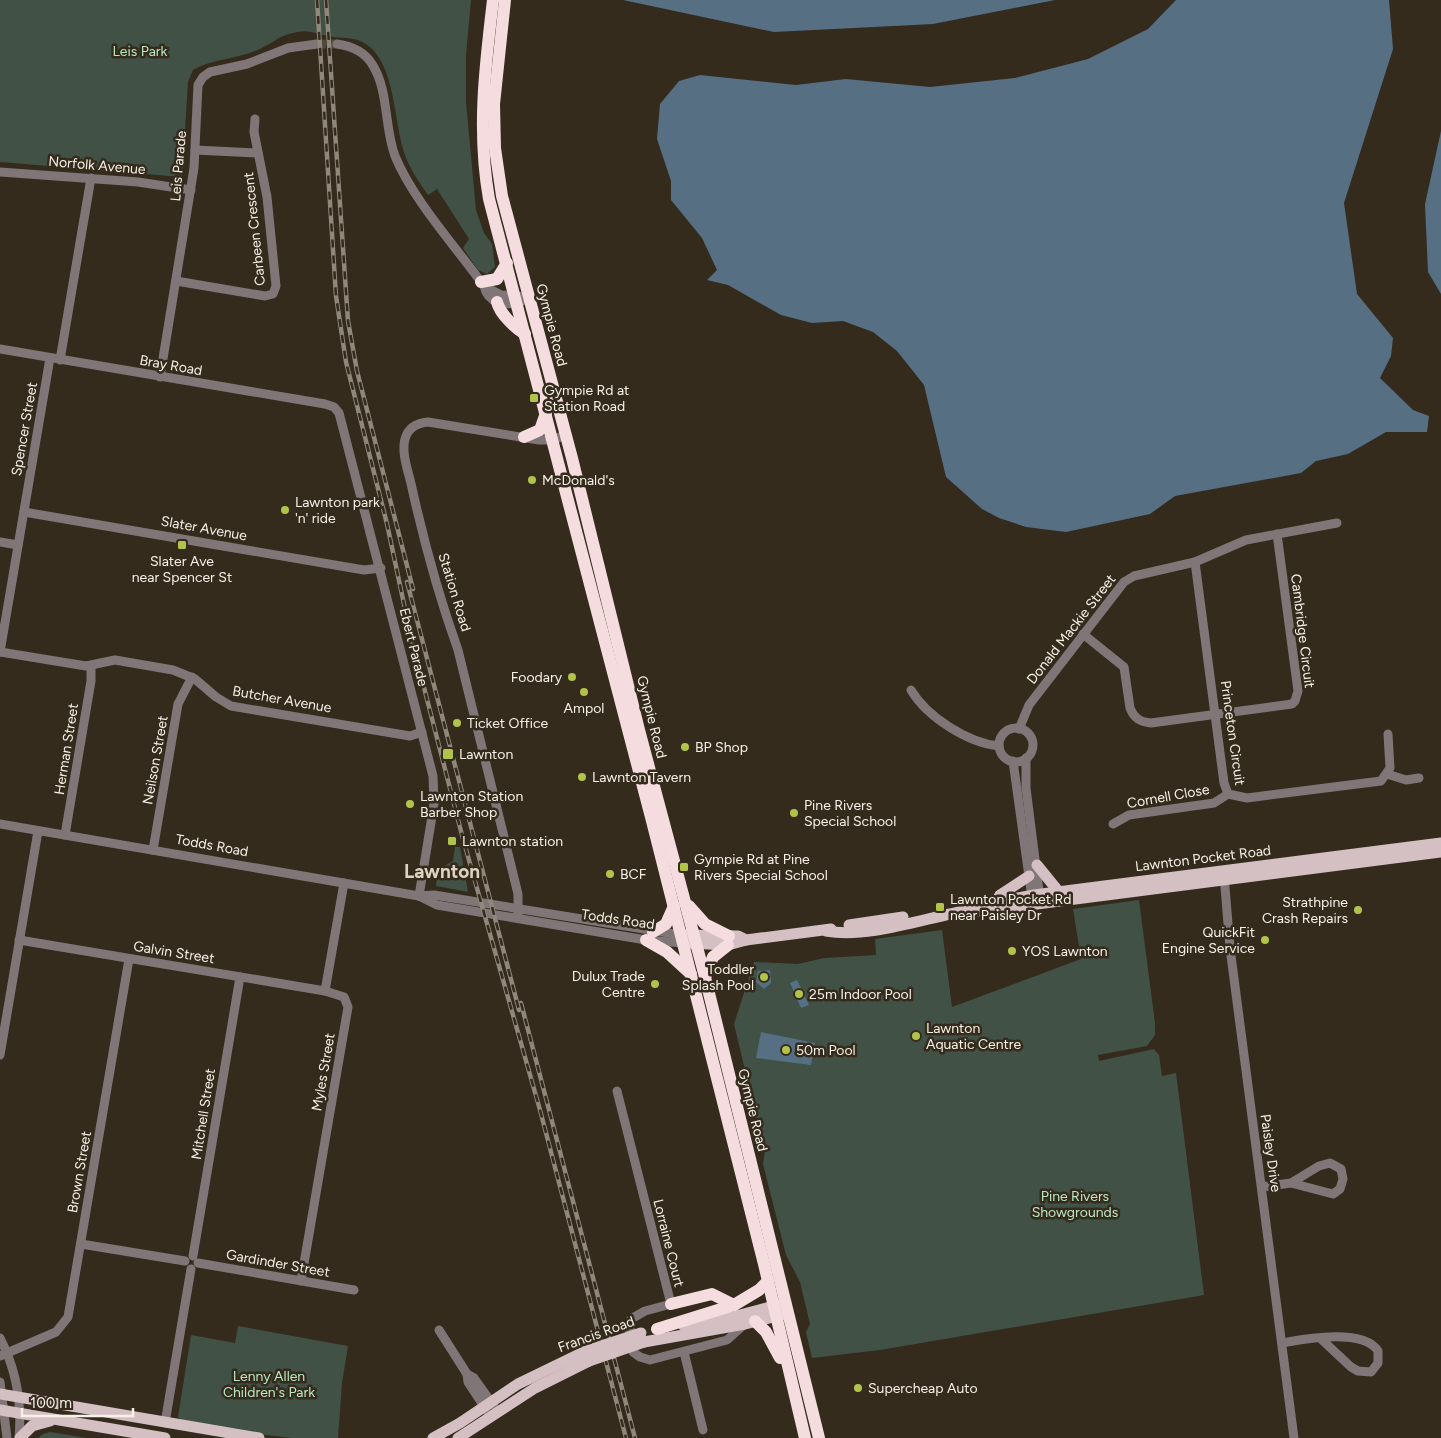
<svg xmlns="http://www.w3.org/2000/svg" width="1441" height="1438" font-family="Figtree,sans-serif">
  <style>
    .green { fill: #415145 }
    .water { fill: #566f83 }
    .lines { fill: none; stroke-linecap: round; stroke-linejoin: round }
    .minor-tunnel { stroke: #51493b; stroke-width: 9; stroke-dasharray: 9 4.5; stroke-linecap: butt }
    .minor { stroke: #807677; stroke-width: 9 }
    .major { stroke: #d4bfc2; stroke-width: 11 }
    .highway { stroke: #f5dcdf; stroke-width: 12 }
    .rail-casing { stroke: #8f877b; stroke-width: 4.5 }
    .rail { stroke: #342b1d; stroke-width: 2.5; stroke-dasharray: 8; stroke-linecap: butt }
    .major-bridge { stroke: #d4bfc2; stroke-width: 11 }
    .poi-dot { fill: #b2c34c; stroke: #342b1d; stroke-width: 2 }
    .labels { text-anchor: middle; stroke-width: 5; stroke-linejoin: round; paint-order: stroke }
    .park-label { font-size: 14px; fill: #b8e9c3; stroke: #342b1d }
    .street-label { font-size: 14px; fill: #f7f1e7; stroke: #342b1d }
    .poi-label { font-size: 14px; fill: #f7f1e7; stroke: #342b1d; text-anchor: start }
    .district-label { font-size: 19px; font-weight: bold; fill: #ded3c1; stroke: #342b1d }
  </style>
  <rect width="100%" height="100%" fill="#342b1d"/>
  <!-- green -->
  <g class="green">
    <path d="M0 0H471L466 55V102L476 210 484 233 492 244 495 267 487 274 478 270 463 248 469 239 437 189 428 195C419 182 409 168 404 152 394 121 395 63 366 44 354 36 342 39 329 36 312 33 308 28 289 34 277 37 267 47 255 51 235 59 212 59 193 70L188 82 182 177 0 162Z"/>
    <polygon points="455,847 460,847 468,892 436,886 437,870 453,861"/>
    <polygon points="1139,900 1155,1023 1155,1035 1147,1046 1098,1055 1099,1061 1154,1049 1159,1055 1162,1076 1176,1073 1204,1295 880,1350 812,1358 806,1332 810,1324 800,1282 786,1255 763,1164 766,1143 761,1137 734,1024 754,962 798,964 824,958 876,955 875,939 942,930 952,1007 1081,959 1073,909"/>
    <polygon points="238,1326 348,1346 342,1383 338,1438 292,1438 185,1425 178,1417 191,1335 235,1343"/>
    <polygon points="50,1432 87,1438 38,1438 43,1434"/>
  </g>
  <!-- water -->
  <g class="water">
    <polygon points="623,0 1055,0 933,24 774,32"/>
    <polygon points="1176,0 1389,0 1393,49 1344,203 1357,294 1393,338 1391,356 1380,378 1413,410 1429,416 1427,432 1386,432 1348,454 1316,461 1301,473 1175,496 1150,514 1066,532 1026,527 999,518 982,509 946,477 924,385 897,351 873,332 843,321 812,323 781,315 728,285 707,280 717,270 702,238 671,200 671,181 657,139 660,104 679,81 700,75 796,85 846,79 930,87 1015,78 1088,59 1148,29"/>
    <polygon points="1441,131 1441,294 1428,272 1425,204"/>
    <polygon points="770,970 771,983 764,989 756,982 758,971"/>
    <polygon points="797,980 809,1005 801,1008 790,983"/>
    <polygon points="761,1032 815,1043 811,1065 756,1058"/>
  </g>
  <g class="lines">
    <!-- minor-tunnel -->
    <polyline class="minor-tunnel" points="317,44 337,44"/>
    <!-- minor -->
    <g class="minor">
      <path d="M337 44C351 46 364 51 372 64 389 90 384 127 395 156 413 200 456 247 484 286 488 304 505 306 521 302"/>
      <polyline points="195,150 258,153"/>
      <polyline points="0,172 138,182 191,190"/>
      <polyline points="176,281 265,296 273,294 276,286 267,197 254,132 255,119"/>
      <polyline points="484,286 501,295 519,296"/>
      <polyline points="0,349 325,404 334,407 339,413 433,776 434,804 419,896"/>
      <polyline points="60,360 91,178"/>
      <polyline points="160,377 194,168 198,85 203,77 210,72 247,64 288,48 317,44"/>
      <polyline points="24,512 364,570 381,568"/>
      <polyline points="0,542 18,545"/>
      <polyline points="1195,562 1224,783 1228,794 1247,798 1381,781 1390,768 1388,734"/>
      <path d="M1083 634 1124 667 1130 708C1134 718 1140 722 1151 723L1292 704 1295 701 1298 691 1277 534"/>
      <polyline points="0,652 86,666 115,660 173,670 195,679 216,697 231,706 410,736 422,732"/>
      <polyline points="0,652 50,358"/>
      <path d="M911 690C927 717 968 743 999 746"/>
      <circle cx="1016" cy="745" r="17"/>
      <polyline points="1019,729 1029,705 1124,582 1134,576 1195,562 1246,540 1337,523"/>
      <polyline points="1026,758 1026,788 1040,899"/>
      <polyline points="1013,761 1031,891 1035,901"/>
      <polyline points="1387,774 1406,780 1419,778"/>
      <polyline points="0,824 419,896 434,895 681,935"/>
      <polyline points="1113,824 1129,815 1214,803 1228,794"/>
      <polyline points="65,835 91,681 91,666"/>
      <polyline points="153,850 178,704 192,677"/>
      <polyline points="1224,875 1230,948 1294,1438"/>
      <polyline points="419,896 437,905 646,940 683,943"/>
      <path d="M518 918V894L458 650C439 597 424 542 412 488 409 473 401 454 405 439 408 428 417 423 428 422L539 440H553L565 435"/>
      <polyline points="19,940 325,991 344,997 348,1007 301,1281"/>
      <polyline points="325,991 344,883"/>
      <polyline points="0,1055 38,831"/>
      <polyline points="617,1091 671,1304 645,1311 631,1319 629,1339 633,1352 640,1357 650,1360 727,1340 745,1324"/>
      <polyline points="1262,1187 1291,1183 1319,1166 1330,1163 1341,1169 1343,1179 1340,1189 1333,1194 1291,1183"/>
      <polyline points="81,1244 185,1261"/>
      <polyline points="193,1256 240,977"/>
      <polyline points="198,1263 354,1290"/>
      <polyline points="439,1330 467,1374 474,1378 494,1406"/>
      <path d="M0 1338C16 1369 22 1404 19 1438"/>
      <path d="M1282 1343C1305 1339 1363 1328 1378 1351V1363L1371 1372 1358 1371 1351 1367 1320 1338"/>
      <polyline points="684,1352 703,1430"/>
      <polyline points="0,1356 56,1332 68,1317 129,959"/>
      <polyline points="467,1374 468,1382 487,1411"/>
      <polyline points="0,1382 7,1438"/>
      <polyline points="165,1423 191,1269"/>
    </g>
    <!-- major -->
    <g class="major">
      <polyline points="1037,865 1059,892"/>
      <polyline points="996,902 1000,895 1029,876"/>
      <polyline points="990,903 1034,895 1441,843"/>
      <polyline points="849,925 903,917"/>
      <path d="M826 931C869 939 927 917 970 910L982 911 1441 852"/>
      <polyline points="685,935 738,936 746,940"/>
      <polyline points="689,943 728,945 746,940 831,929"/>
      <polyline points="683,1325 729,1318 782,1304"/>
      <polyline points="644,1342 745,1324 785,1314"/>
      <polyline points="0,1394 259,1438"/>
      <polyline points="0,1410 165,1438"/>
      <polyline points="20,1438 32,1426 50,1421"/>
      <polyline points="433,1438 460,1423 518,1384 586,1351"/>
      <polyline points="458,1438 535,1388 589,1361"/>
    </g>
    <!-- highway -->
    <g class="highway">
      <path d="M493 0C485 67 477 131 489 199L652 821 764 1264 805 1438"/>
      <polyline points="505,0 494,104 495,148 502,196 572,458 639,730 705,977 819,1438"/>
      <polyline points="481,282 497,279 507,263"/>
      <path d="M497 302C500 314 515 328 525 334"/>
      <polyline points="524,437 540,430 546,413"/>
      <polyline points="689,906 705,924 729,936"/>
      <polyline points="653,932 666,924 674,906"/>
      <polyline points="646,940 667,952 691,974"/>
      <polyline points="705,977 713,957 728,945"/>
      <polyline points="671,1304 712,1294 734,1305"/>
      <polyline points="755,1321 766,1332 780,1358"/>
      <polyline points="657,1329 734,1305 759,1290 768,1281"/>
    </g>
    <defs>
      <g id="rail">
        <polyline points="317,0 336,296 346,362 387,524 411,637 463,839 540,1110 626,1438"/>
        <polyline points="326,0 348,321 357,371 413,589"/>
        <polyline points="407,582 519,1010"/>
        <polyline points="521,1003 635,1438"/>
      </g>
    </defs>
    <!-- rail casing -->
    <use href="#rail" class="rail-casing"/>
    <!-- rail -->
    <use href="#rail" class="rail"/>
    <!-- major-bridge -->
    <g class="major-bridge">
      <polyline points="586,1351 641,1333"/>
      <polyline points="589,1361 644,1342"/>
    </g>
  </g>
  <!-- markers -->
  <g class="poi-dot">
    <rect x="529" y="393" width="10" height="10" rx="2.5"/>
    <circle cx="532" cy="480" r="5"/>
    <circle cx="285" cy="510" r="5"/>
    <rect x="177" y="540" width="10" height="10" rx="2.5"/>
    <circle cx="572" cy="677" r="5"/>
    <circle cx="584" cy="692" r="5"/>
    <circle cx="457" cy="723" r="5"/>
    <circle cx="685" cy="747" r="5"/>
    <rect x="442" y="748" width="12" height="12" rx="2.5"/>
    <circle cx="582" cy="777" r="5"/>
    <circle cx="410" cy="804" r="5"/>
    <circle cx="794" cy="813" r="5"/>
    <rect x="447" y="836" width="10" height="10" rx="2.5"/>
    <rect x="679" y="862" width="10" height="10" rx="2.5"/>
    <circle cx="610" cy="874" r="5"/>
    <rect x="935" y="902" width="10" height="10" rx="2.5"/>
    <circle cx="1358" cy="910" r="5"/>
    <circle cx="1265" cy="940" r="5"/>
    <circle cx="1012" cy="951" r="5"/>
    <circle cx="764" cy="977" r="5"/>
    <circle cx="655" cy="984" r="5"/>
    <circle cx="799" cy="994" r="5"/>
    <circle cx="916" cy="1036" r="5"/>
    <circle cx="786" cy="1050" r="5"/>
    <circle cx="858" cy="1388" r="5"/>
  </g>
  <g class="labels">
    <!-- park labels -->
    <g class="park-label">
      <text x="140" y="56">Leis Park</text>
      <text x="1075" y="1201">Pine Rivers<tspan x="1075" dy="16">Showgrounds</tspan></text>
      <text x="269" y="1381">Lenny Allen<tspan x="269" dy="16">Children's Park</tspan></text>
    </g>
    <!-- street labels -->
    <g class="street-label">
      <text transform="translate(97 165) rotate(5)" y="5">Norfolk Avenue</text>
      <text transform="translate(178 166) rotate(-85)" y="5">Leis Parade</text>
      <text transform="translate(254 229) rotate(-96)" y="5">Carbeen Crescent</text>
      <text transform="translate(552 325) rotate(75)" y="5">Gympie Road</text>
      <text transform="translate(171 365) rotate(10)" y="5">Bray Road</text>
      <text transform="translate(24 429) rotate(-80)" y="5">Spencer Street</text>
      <text transform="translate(204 528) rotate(10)" y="5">Slater Avenue</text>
      <text transform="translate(455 592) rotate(73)" y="5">Station Road</text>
      <text transform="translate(1071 629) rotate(-52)" y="5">Donald Mackie Street</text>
      <text transform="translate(1303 631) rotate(83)" y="5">Cambridge Circuit</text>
      <text transform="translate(414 647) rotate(76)" y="5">Ebert Parade</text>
      <text transform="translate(282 699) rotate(10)" y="5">Butcher Avenue</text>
      <text transform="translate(652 717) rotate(76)" y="5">Gympie Road</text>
      <text transform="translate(1233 733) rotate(82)" y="5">Princeton Circuit</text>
      <text transform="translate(66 749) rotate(-81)" y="5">Herman Street</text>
      <text transform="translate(155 760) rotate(-80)" y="5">Neilson Street</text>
      <text transform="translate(1168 796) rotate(-10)" y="5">Cornell Close</text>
      <text transform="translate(212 845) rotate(10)" y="5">Todds Road</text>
      <text transform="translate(1203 858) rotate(-7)" y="5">Lawnton Pocket Road</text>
      <text transform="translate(618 919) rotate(8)" y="5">Todds Road</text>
      <text transform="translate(174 952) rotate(9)" y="5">Galvin Street</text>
      <text transform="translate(323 1072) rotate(-80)" y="5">Myles Street</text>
      <text transform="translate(753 1110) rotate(76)" y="5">Gympie Road</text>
      <text transform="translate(203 1114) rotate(-81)" y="5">Mitchell Street</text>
      <text transform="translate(1271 1153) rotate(82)" y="5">Paisley Drive</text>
      <text transform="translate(79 1172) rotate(-80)" y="5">Brown Street</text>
      <text transform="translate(669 1243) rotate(76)" y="5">Lorraine Court</text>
      <text transform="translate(278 1263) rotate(10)" y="5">Gardinder Street</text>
      <text transform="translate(596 1334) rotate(-20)" y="5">Francis Road</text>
    </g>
    <!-- poi labels -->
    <g class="poi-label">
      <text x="544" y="395">Gympie Rd at<tspan x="544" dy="16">Station Road</tspan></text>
      <text x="542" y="485">McDonald's</text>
      <text x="295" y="507">Lawnton park<tspan x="295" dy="16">'n' ride</tspan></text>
      <text x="182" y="566" text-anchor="middle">Slater Ave<tspan x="182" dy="16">near Spencer St</tspan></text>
      <text x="562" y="682" text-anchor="end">Foodary</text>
      <text x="584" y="713" text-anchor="middle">Ampol</text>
      <text x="467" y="728">Ticket Office</text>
      <text x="695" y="752">BP Shop</text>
      <text x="459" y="759">Lawnton</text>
      <text x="592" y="782">Lawnton Tavern</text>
      <text x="420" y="801">Lawnton Station<tspan x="420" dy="16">Barber Shop</tspan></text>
      <text x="804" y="810">Pine Rivers<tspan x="804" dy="16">Special School</tspan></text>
      <text x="462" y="846">Lawnton station</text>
      <text x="694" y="864">Gympie Rd at Pine<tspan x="694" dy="16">Rivers Special School</tspan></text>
      <text x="620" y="879">BCF</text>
      <text x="950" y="904">Lawnton Pocket Rd<tspan x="950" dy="16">near Paisley Dr</tspan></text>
      <text x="1348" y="907" text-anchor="end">Strathpine<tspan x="1348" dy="16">Crash Repairs</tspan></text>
      <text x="1255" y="937" text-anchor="end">QuickFit<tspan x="1255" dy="16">Engine Service</tspan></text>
      <text x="1022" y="956">YOS Lawnton</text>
      <text x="754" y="974" text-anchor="end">Toddler<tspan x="754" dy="16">Splash Pool</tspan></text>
      <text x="645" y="981" text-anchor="end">Dulux Trade<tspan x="645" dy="16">Centre</tspan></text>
      <text x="809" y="999">25m Indoor Pool</text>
      <text x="926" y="1033">Lawnton<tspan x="926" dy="16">Aquatic Centre</tspan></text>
      <text x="796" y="1055">50m Pool</text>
      <text x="868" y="1393">Supercheap Auto</text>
    </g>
    <!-- district labels -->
    <g class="district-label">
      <text x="442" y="878">Lawnton</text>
    </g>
  </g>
  <!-- scale -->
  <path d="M22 1408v8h111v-8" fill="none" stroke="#f7f1e7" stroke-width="2.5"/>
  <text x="30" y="1408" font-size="15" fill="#f7f1e7" stroke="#342b1d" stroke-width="4" paint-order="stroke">100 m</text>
</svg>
